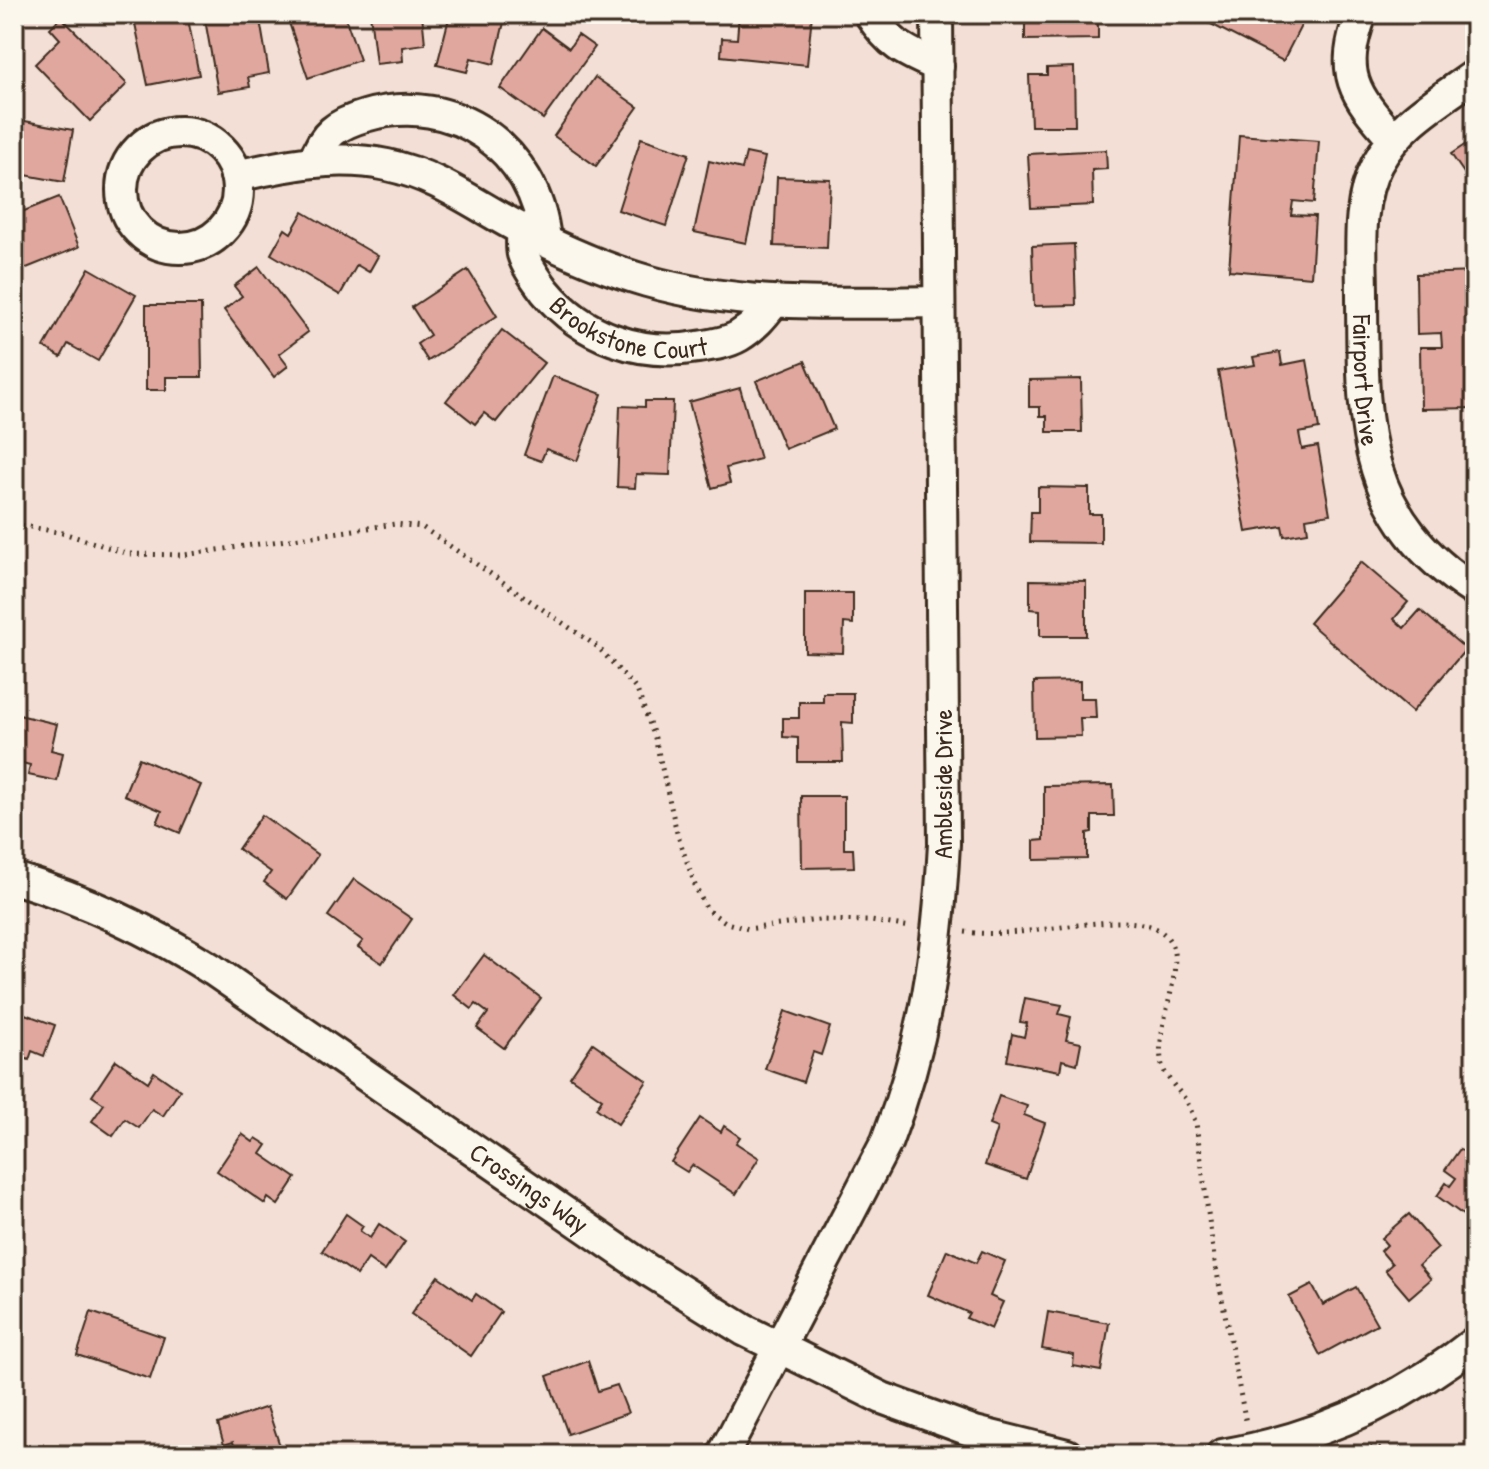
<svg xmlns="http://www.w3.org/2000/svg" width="1489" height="1469" font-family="'Patrick Hand',sans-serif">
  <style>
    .building { fill: #e0a79e; stroke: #3b2a1e; stroke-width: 2 }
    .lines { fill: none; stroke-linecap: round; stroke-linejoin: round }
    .minor-casing { stroke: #3b2a1e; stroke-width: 36 }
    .path { stroke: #3b2a1e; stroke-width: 5; stroke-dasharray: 2 6; stroke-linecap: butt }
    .minor { stroke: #fbf7ec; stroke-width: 30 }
    .labels { text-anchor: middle; stroke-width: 8; stroke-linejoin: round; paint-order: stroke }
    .street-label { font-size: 26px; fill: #3b2a1e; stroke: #fbf7ec }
  </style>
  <rect width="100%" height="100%" fill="#f3dfd5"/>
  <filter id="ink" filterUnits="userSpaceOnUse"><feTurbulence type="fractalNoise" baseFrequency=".0125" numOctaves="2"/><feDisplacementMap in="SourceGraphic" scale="16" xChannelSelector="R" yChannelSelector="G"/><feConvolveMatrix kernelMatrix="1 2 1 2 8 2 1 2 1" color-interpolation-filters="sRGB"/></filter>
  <g filter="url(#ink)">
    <!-- building -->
    <g class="building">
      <polygon points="133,14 187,14 199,75 148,85"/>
      <polygon points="204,14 259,14 269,73 248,77 250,87 218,92"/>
      <polygon points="286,14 344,14 360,60 308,78"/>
      <polygon points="370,14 422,14 425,44 402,47 403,61 376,64"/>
      <polygon points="450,14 506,14 494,64 471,58 467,72 437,65"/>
      <polygon points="739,14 812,14 807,65 721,56 722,38 737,39"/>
      <polygon points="1025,14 1098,14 1098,39 1025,40"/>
      <polygon points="1211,14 1307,14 1283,61 1207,22"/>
      <polygon points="61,17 127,84 90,121 35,64 60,39 50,28"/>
      <polygon points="542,28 569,48 578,35 595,47 543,119 500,88"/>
      <polygon points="1074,67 1075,126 1031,126 1029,75 1047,75 1047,68"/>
      <polygon points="595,77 638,107 596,166 554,136"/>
      <polygon points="14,119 73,130 64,182 14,173"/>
      <polygon points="1239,135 1319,141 1314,203 1293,201 1291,215 1315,216 1311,277 1229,270"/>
      <polygon points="641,138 689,154 666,226 618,210"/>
      <polygon points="1475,138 1475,189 1451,154"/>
      <polygon points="1106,150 1107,169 1092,170 1093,205 1031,208 1028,154"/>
      <polygon points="746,153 765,157 746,243 694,232 709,161 742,169"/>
      <polygon points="777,177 830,179 827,248 774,246"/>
      <polygon points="59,197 79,247 14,273 14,215"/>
      <polygon points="303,212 378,256 369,272 357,265 340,295 271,254 285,229 291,233"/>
      <polygon points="1074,244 1076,305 1034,306 1032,246"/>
      <polygon points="259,267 308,332 279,354 288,366 274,377 224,310 242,296 234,286"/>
      <polygon points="89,268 136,295 98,361 68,344 61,357 44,347"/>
      <polygon points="468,270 497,316 428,361 417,344 430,335 412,307"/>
      <polygon points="1475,272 1475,408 1421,409 1420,347 1442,347 1441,333 1417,334 1416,274"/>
      <polygon points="146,305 201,305 202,377 166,377 166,390 146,390"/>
      <polygon points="502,330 544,363 496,422 484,413 475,424 446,401"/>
      <polygon points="1280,352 1282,365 1307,360 1319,429 1299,433 1302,449 1318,446 1330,514 1306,518 1308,532 1284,536 1282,526 1246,532 1218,371 1255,365 1253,357"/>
      <polygon points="805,361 834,429 785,449 756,381"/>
      <polygon points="553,376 602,394 577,461 546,449 541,461 524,455"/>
      <polygon points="1081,379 1082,432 1047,432 1047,416 1040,416 1040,407 1029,407 1029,380"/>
      <polygon points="740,388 760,459 726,468 730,483 712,488 689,402"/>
      <polygon points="645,401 673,401 670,475 636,474 635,488 617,487 620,406 645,407"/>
      <polygon points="1038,487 1089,488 1089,514 1101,514 1101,543 1030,542 1031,512 1038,512"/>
      <polygon points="1361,562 1408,602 1394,619 1404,628 1420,610 1466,649 1412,712 1309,623"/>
      <polygon points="1030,580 1086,581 1086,636 1040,636 1040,610 1030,609"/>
      <polygon points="805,593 853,593 853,624 844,623 843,653 805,652"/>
      <polygon points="1080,681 1080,698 1095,698 1096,718 1080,718 1081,736 1035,737 1034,682"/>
      <polygon points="823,693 853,693 853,723 842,722 843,762 798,762 798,738 783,737 783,718 799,718 799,702 823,702"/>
      <polygon points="19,715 57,724 51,750 63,753 57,781 28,775 30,765 14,761 14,726 16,727"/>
      <polygon points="139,758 201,785 180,833 157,823 162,811 124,795"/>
      <polygon points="1113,785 1114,816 1092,816 1092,832 1087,833 1087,859 1034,860 1034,841 1044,840 1044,786"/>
      <polygon points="801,796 844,796 844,849 853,849 854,867 802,868"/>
      <polygon points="262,815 318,855 287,899 264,882 271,872 238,849"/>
      <polygon points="354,879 412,919 382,963 358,947 363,941 328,916"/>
      <polygon points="484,955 541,998 504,1048 477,1028 488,1013 476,1004 472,1009 454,995"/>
      <polygon points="1025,998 1062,1005 1059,1014 1071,1017 1066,1040 1081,1043 1077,1064 1062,1060 1060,1071 1007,1061 1012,1034 1024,1037 1027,1023 1020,1022"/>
      <polygon points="14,1010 55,1025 44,1056 32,1051 29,1060 14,1054"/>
      <polygon points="785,1011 830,1027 821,1055 813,1052 803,1082 765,1069"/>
      <polygon points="593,1043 647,1081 618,1124 596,1108 602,1099 570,1077"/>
      <polygon points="116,1060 148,1082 154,1072 180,1090 163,1116 152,1109 139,1128 125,1119 113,1136 92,1121 104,1104 92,1096"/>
      <polygon points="999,1096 1027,1106 1024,1115 1045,1123 1026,1179 985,1165 997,1128 989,1125"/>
      <polygon points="700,1118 721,1132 724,1126 740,1137 736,1143 759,1158 736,1194 692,1165 687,1172 671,1162"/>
      <polygon points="242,1134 253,1142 256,1138 267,1145 261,1154 296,1178 278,1205 268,1198 265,1204 217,1171"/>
      <polygon points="1460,1149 1472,1158 1475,1154 1474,1223 1437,1196 1446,1183 1450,1186 1456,1178 1445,1170"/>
      <polygon points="346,1214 363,1226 360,1231 370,1238 379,1224 405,1242 385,1271 368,1259 357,1275 322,1251"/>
      <polygon points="1409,1214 1438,1248 1419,1265 1431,1279 1409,1298 1385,1270 1392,1264 1381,1251 1387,1245 1381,1238"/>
      <polygon points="947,1250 976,1263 982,1251 1005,1261 990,1296 1003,1302 991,1329 966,1318 969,1313 928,1295"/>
      <polygon points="438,1276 472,1300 476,1294 501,1312 471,1356 411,1314"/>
      <polygon points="1312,1285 1323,1305 1356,1287 1377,1324 1320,1355 1289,1297"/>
      <polygon points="91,1312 164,1337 150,1379 77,1355"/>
      <polygon points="1048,1312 1109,1323 1101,1371 1073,1366 1074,1355 1042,1349"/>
      <polygon points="588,1361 598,1391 617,1385 628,1413 568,1434 547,1376"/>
      <polygon points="267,1407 283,1455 237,1455 233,1442 224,1445 218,1424"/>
    </g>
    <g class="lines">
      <defs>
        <g id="minor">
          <path d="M870 14C891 46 904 51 938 66"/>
          <path d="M1361 14C1339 74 1353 93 1393 138"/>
          <path id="s1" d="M1475 75C1439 101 1399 123 1377 164 1356 204 1362 252 1362 296 1363 420 1357 515 1475 591"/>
          <circle cx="180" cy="190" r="58"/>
          <path d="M314 162C323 134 337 124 365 116 454 90 536 149 545 240"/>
          <path d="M236 176C286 165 336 154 387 165 440 176 476 206 523 230 562 250 605 269 647 281 742 308 841 303 938 302"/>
          <path id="s2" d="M522 230C523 237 521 247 523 254 527 267 537 280 545 291 583 337 640 357 698 347 711 345 727 343 739 336 754 327 763 316 774 302"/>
          <path id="s3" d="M14 878C86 900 150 930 213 970L648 1270 744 1330 882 1398 975 1432 1067 1455"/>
          <path d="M723 1455 887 1141C926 1039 938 953 944 844L937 14"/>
          <path d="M1222 1455C1315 1439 1401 1401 1475 1342"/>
        </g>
      </defs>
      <!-- minor casing -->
      <use href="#minor" class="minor-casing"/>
      <!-- path -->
      <g class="path">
        <polyline points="14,524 63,533 129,554 184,555 395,524 422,527 598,647 637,690 655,738 677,833 696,888 707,910 727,923 748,929 819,920 871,921 911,927"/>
        <path d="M965 932C1016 938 1066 923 1118 922 1218 921 1154 1008 1161 1059 1162 1075 1177 1088 1186 1100 1190 1107 1193 1116 1196 1123L1214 1257 1246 1423"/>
        <polyline points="1356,1455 1376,1447 1387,1455"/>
      </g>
      <!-- minor -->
      <use href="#minor" class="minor"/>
    </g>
  </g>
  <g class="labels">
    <!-- street labels -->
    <g class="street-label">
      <text dy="9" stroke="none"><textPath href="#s2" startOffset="164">Brookstone Court</textPath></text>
      <text dy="9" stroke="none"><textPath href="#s1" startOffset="352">Fairport Drive</textPath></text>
      <text transform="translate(943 784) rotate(-90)" y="9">Ambleside Drive</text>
      <text dy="9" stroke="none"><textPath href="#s3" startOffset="604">Crossings Way</textPath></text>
    </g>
  </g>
  <!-- margin -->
  <rect width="1489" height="1469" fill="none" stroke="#fbf7ec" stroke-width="48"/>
  <rect x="24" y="24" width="1441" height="1421" fill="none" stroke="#3b2a1e" stroke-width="3" filter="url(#ink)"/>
</svg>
